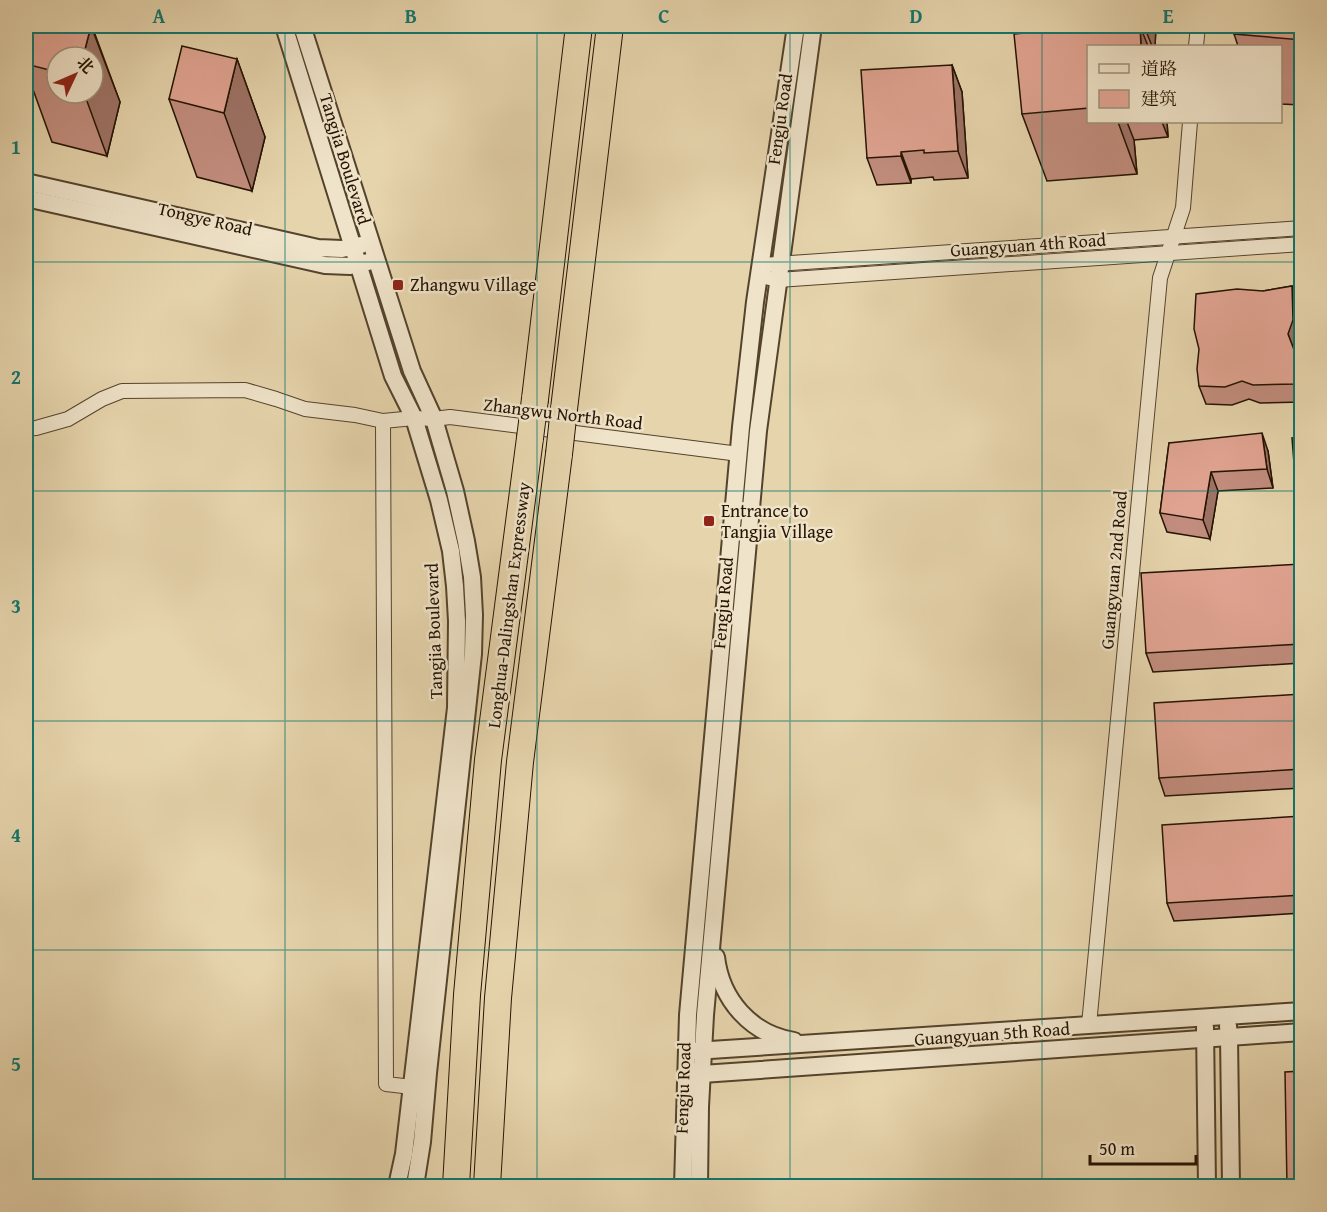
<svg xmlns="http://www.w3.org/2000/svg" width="1327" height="1212" font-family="'Gentium Book Plus','Noto Serif SC',serif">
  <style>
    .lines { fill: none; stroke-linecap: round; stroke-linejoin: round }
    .minor-casing { stroke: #54432c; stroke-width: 16 }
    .tertiary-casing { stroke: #54432c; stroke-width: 20 }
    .motorway-casing { stroke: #241302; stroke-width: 28 }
    .minor { stroke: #efe3c9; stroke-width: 14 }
    .tertiary { stroke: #efe3c9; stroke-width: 16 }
    .motorway { stroke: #e6d4ac; stroke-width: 26 }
    .motorway-bridge-casing { stroke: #241302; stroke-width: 28; stroke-linecap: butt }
    .motorway-bridge { stroke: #e6d4ac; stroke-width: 26 }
    .wall { fill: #c28d7e; stroke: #241302; stroke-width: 1.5; fill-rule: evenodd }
    .shaded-wall { fill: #9e7366; stroke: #241302; stroke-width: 1.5 }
    .building { fill: #e1a492; stroke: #241302; stroke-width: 1.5 }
    .grid { fill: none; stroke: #0f766e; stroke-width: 1.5; stroke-opacity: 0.55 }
    .poi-dot { fill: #8f2418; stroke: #efe3c9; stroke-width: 2 }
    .labels { text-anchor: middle; stroke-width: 5; stroke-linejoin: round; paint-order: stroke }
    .street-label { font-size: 18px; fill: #241302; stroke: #efe3c9 }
    .poi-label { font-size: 18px; fill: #241302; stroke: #efe3c9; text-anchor: start }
    .neatline { fill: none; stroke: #0f766e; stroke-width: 2 }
    .grid-label { font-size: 20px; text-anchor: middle; font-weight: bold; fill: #0f766e }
  </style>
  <rect width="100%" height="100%" fill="#e6d4ac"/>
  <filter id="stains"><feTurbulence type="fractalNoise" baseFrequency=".00333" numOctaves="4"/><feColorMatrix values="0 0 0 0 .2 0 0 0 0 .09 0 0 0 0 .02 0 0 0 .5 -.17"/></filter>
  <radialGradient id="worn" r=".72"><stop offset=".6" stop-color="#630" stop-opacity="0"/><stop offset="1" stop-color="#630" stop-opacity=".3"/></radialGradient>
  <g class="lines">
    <defs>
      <g id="minor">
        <polyline points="1196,46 1198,26"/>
        <polyline points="761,265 1302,228"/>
        <polyline points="760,271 765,277 778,280 1302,244"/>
        <polyline points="383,421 414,418 434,419 450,417 739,454"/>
        <polyline points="26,429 36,428 68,419 102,399 122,391 245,390 276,399 305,409 355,415 383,421 386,1084 412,1087"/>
        <polyline points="1089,1025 1160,278 1183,208 1190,122"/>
      </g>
      <g id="tertiary">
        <polyline points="284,26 393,376 414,418 439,500 451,551 455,586 457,621 456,708 404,1154 397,1186"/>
        <polyline points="302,26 412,371 434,419 455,491 466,541 472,577 474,615 473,654 428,1073 422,1142 415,1186"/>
        <polyline points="26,182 318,248 342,249 361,245"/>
        <polyline points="26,198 325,265 350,266 368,262"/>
        <path d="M716 957C721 1000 751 1034 794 1041"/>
        <polyline points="1228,1026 1229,1037 1231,1186"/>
        <polyline points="1205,1027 1207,1186"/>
        <polyline points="695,1051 1302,1011"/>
        <polyline points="692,1071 702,1074 1302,1032"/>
        <polyline points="683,1186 688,1015 741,427 755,302 796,26"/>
        <polyline points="699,1186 700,1107 705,1015 758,431 813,26"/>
      </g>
      <g id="motorway">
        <polyline points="535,399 579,26"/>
        <polyline points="564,409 610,26"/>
        <polyline points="456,1186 467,995 488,760 530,438"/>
        <polyline points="487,1186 498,998 520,762 559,454"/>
      </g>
    </defs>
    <!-- minor casing -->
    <use href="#minor" class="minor-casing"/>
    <!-- tertiary casing -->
    <use href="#tertiary" class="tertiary-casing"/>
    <!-- motorway casing -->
    <use href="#motorway" class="motorway-casing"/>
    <!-- minor -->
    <use href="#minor" class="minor"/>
    <!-- tertiary -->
    <use href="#tertiary" class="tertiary"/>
    <!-- motorway -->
    <use href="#motorway" class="motorway"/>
    <defs>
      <g id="motorway-bridge">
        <polyline points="530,438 535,399"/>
        <polyline points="559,454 564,409"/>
      </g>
    </defs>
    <!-- motorway-bridge casing -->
    <use href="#motorway-bridge" class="motorway-bridge-casing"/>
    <!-- motorway-bridge -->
    <use href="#motorway-bridge" class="motorway-bridge"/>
  </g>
  <!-- wall -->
  <g class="wall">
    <path d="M32 26H92L120 102 107 156 52 142 26 70V54ZM57 57H93V93H57Z"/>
    <polygon points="1019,26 1156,26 1155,46 1089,46 1089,122 1167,122 1168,137 1134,140 1137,174 1047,181 1022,114 1021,33"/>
    <polygon points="1302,26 1302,105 1281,104 1281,46 1238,46 1234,34"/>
    <polygon points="237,59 265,137 252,191 197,177 169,99"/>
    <polygon points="952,65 962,92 968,178 934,180 933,177 911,179 911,183 877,185 867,158"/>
    <polygon points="1292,286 1299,305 1300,338 1295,352 1302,369 1302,402 1260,403 1249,399 1232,405 1206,404 1199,386 1263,291"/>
    <polygon points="1302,437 1302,493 1295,476"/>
    <polygon points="1169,443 1268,451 1273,488 1218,491 1210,539 1167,532 1160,513"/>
    <polygon points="1302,564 1302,663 1153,672 1146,653"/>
    <polygon points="1302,694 1302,788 1165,796 1159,778"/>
    <polygon points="1302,816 1302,913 1174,921 1167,903"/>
  </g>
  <!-- shaded-wall -->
  <g class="shaded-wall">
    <polygon points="91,26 120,102 107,156 84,93 93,93 93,57 83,57"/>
    <polygon points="1140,26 1148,46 1141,46"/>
    <polygon points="1144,26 1156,26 1155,46 1152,46"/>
    <polygon points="237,59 265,137 252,191 224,113"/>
    <polygon points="952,65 962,92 968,178 958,151"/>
    <polygon points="1118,122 1127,122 1134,140 1137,174"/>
    <polygon points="1162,122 1167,122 1168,137"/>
    <polygon points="901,152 911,179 911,183 901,156"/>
    <polygon points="1292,286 1299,305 1300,338 1295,353 1288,334"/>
    <polygon points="1296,355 1302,369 1302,399 1296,384"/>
    <polygon points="1262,433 1268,451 1273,488 1267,469"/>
    <polygon points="1211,472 1218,491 1210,539 1203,520"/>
  </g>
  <!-- building -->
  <g class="building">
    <polygon points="32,26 91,26 83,57 57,57 57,72 26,64 26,54"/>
    <polygon points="1019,26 1106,26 1019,27"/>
    <polygon points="1110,26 1140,26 1141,46 1089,46 1089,108 1022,114 1014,34"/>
    <polygon points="1235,26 1302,26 1302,40 1234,34"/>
    <polygon points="182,46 237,59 224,113 169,99"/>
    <polygon points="952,65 958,151 924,153 924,150 901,152 901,156 867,158 861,70"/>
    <polygon points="1292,286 1293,320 1288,334 1296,355 1298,370 1296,384 1253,385 1242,381 1225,387 1199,386 1197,369 1199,349 1194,329 1196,294 1237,289 1263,291"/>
    <polygon points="1262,433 1267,469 1211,472 1203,520 1160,513 1169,443"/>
    <polygon points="1302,437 1302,476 1295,476 1292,438"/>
    <polygon points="1302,564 1302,644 1146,653 1141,573"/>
    <polygon points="1302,694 1302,769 1159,778 1154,703"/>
    <polygon points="1302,816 1302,895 1167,903 1162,825"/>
    <polygon points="1302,1071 1302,1186 1287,1186 1285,1072"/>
  </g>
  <!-- grid -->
  <path class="grid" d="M285 26V1186M537 26V1186M790 26V1186M1042 26V1186M26 262H1302M26 491H1302M26 721H1302M26 950H1302"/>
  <!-- markers -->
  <g class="poi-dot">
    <rect x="392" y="279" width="12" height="12" rx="3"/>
    <rect x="703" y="515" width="12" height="12" rx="3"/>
  </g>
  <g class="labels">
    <!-- street labels -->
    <g class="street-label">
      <text transform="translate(780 119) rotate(-82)" y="6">Fengju Road</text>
      <text transform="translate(345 159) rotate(73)" y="6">Tangjia Boulevard</text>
      <text transform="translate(205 219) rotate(13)" y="6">Tongye Road</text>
      <text transform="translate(1028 245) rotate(-4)" y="6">Guangyuan 4th Road</text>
      <text transform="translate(563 414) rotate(7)" y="6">Zhangwu North Road</text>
      <text transform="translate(1114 570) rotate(-85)" y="6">Guangyuan 2nd Road</text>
      <text transform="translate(723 603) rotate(-85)" y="6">Fengju Road</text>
      <text transform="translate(509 605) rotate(-83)" y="6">Longhua-Dalingshan Expressway</text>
      <text transform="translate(434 631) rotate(-92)" y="6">Tangjia Boulevard</text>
      <text transform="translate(992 1034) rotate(-4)" y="6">Guangyuan 5th Road</text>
      <text transform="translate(683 1088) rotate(-88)" y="6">Fengju Road</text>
    </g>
    <!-- poi labels -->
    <g class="poi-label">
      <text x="410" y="291">Zhangwu Village</text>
      <text x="721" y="517">Entrance to<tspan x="721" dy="21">Tangjia Village</tspan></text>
    </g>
  </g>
  <!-- margin -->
  <rect width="1327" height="1212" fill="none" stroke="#e6d4ac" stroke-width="66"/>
  <!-- legend -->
  <rect x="1087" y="45" width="195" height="78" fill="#efe3c9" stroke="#9e9079" stroke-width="1.5"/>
  <rect x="1099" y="64" width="30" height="9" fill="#efe3c9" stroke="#9e9079" stroke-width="1.5"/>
  <text x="1141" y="75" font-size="18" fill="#241302">道路</text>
  <rect x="1099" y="90" width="30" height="18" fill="#e1a492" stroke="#9e9079" stroke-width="1.5"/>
  <text x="1141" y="105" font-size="18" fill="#241302">建筑</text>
  <!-- north arrow -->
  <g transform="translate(75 75) rotate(46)"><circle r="28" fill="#efe3c9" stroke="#9e9079" stroke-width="1.5"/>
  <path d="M0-4.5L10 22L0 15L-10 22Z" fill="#8f2418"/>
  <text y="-9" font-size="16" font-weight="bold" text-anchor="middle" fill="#241302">北</text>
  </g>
  <!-- scale -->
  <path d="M1090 1155v9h106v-9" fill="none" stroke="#241302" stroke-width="3"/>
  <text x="1099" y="1155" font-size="18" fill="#241302" stroke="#efe3c9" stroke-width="4.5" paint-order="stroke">50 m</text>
  <rect x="33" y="33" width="1261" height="1146" class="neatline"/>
  <g class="grid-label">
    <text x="159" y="23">A</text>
    <text x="411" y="23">B</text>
    <text x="664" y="23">C</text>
    <text x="916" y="23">D</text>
    <text x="1168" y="23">E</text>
    <text x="16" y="154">1</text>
    <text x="16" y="384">2</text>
    <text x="16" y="613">3</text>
    <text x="16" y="842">4</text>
    <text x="16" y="1071">5</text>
  </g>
  <rect width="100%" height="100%" filter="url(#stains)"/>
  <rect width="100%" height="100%" fill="url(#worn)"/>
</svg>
